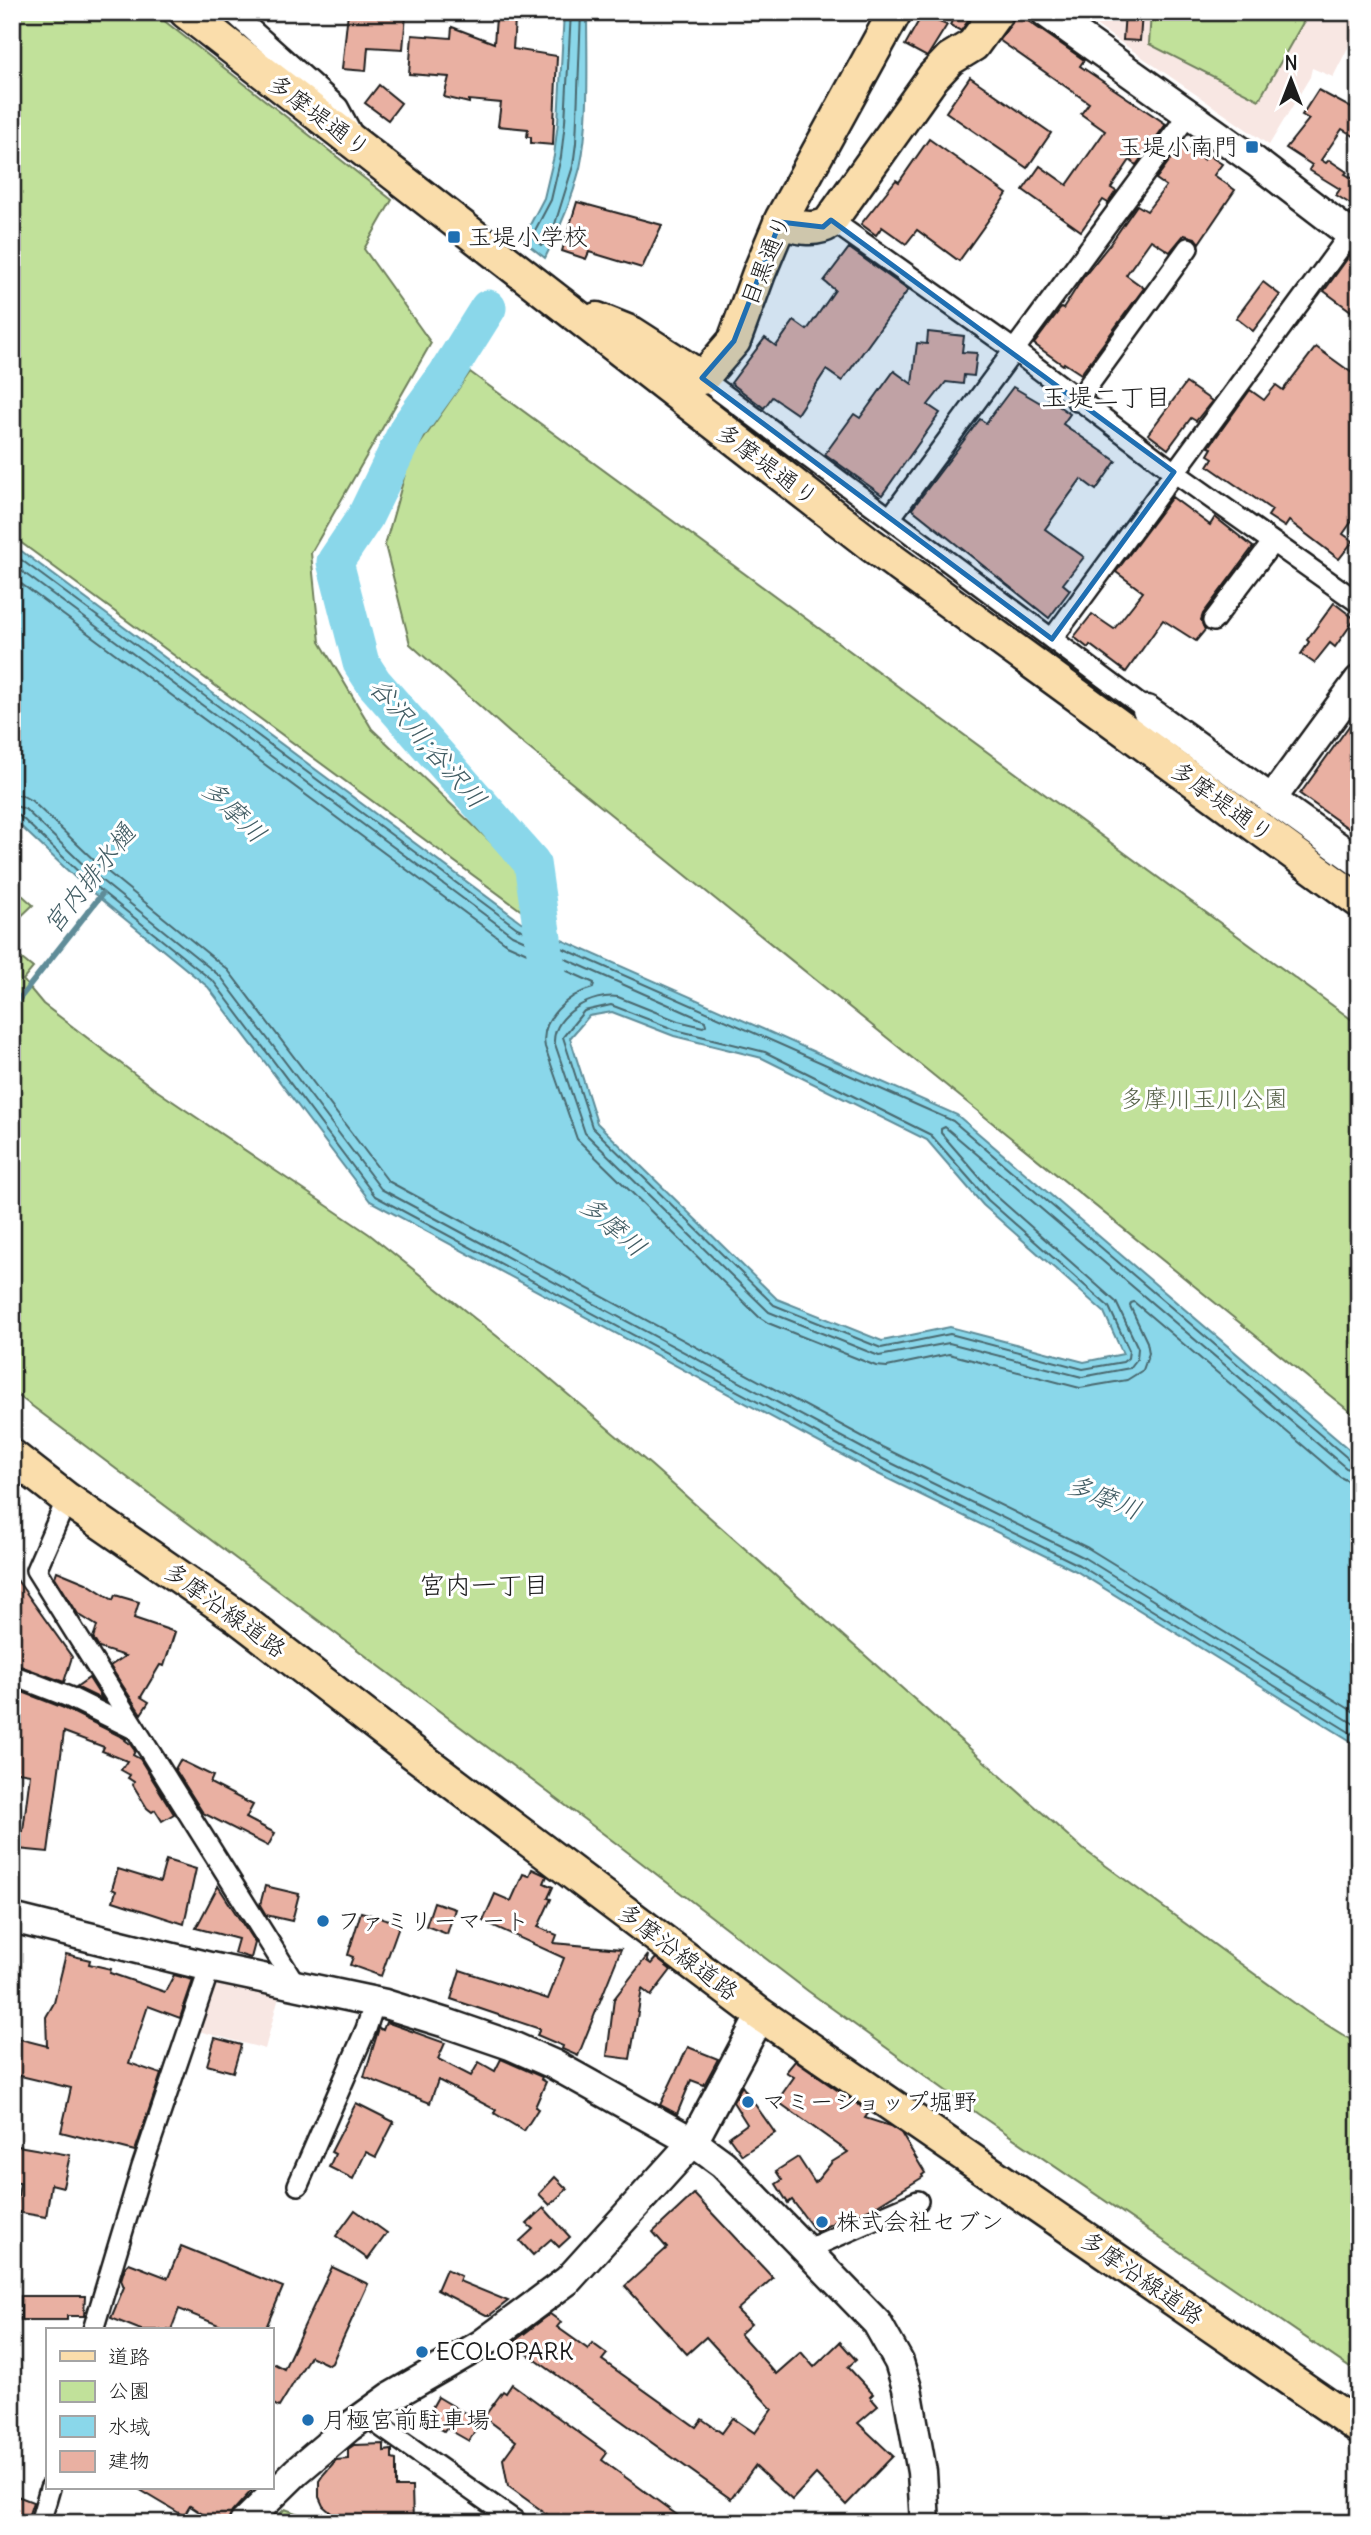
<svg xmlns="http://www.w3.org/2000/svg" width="1371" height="2535" font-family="Delius,'Klee One',sans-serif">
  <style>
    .built { fill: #f8e7e3 }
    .green { fill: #c1e19a; stroke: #6e7e5b; stroke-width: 2 }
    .water { fill: #8ad7ea; stroke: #5e8c98; stroke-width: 2; fill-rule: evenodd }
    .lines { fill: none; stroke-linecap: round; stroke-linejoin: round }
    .shore { stroke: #48676e; stroke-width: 2 }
    .stream { stroke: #5e8c98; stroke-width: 6 }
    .river { stroke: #8ad7ea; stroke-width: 37 }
    .building { fill: #e9b0a2; stroke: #1c1c1c; stroke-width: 2 }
    .street-casing { stroke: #1c1c1c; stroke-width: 24 }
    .secondary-casing { stroke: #1c1c1c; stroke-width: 33 }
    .primary-casing { stroke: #1c1c1c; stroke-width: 37 }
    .street { stroke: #fff; stroke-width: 19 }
    .secondary { stroke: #fff; stroke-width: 28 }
    .primary { stroke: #faddab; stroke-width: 32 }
    .marked { fill: #1f6fb2; fill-opacity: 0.2; stroke: #1f6fb2; stroke-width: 5; stroke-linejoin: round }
    .poi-dot { fill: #1f6fb2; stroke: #fff; stroke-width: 2.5 }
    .labels { text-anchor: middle; stroke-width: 6; stroke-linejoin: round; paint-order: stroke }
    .street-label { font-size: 24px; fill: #1c1c1c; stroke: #fff }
    .poi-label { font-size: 24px; fill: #1c1c1c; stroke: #fff; text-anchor: start }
    .park-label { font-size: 24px; fill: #566148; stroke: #fff }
    .neighbourhood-label { font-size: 26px; fill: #1c1c1c; stroke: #fff }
    .water-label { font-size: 26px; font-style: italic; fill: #425d64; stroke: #fff }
  </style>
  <rect width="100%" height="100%" fill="#fff"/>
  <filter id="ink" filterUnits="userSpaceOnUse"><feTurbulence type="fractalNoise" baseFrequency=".0143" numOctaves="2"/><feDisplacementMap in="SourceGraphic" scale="14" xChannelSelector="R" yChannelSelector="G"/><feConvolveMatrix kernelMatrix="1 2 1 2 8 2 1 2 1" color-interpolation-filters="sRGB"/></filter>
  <g filter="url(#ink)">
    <!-- built -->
    <g class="built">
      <polygon points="1077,12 1359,12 1359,26 1333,77 1312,68 1310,77 1269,145"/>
      <polygon points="212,1982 279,1996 265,2049 195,2030"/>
    </g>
    <!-- green -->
    <g class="green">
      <polygon points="12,12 153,12 392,200 364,249 431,343 311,553 320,642 372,729 516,866 529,906 523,912 12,536"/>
      <polygon points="1151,12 1309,12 1259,100 1149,44"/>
      <polygon points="470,372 1359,1025 1359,1419 510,733 410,644 385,545 409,460"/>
      <polygon points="12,886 33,905 12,925"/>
      <polygon points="12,951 33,968 23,980 43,1004 153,1088 369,1234 538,1369 652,1466 1083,1849 1308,2013 1359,2045 1359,2374 978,2114 808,1991 621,1847 12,1391"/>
      <polygon points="285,2509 320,2522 320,2523 270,2523"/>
    </g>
    <!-- water -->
    <g class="water">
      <path d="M564 12H587C587 59 590 123 580 168 572 200 560 229 545 258L522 240 544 198 554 156 558 122Z"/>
      <path d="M12 544 521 922 957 1115 1359 1458V1746L1076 1571 870 1470 370 1201 208 987 81 883 12 818ZM612 1012 674 1036 762 1058 927 1140 983 1205 1104 1312 1123 1354 1084 1362 950 1327 882 1341 777 1299 597 1123 570 1038 589 1016Z"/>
    </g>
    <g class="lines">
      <!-- shore -->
      <g class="shore">
        <polyline points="571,12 565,122 561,157 551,200 532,236 541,245 544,244 555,224 573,166 576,143 581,12"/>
        <polyline points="12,553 517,928 953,1121 1351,1461 1359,1463"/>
        <path d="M12 564 512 935 705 1021 706 1025 703 1027 678 1021 618 997C593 993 554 1014 554 1041L585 1133 769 1312 879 1356 949 1343 1082 1377 1130 1368 1137 1359 1138 1348 1116 1302 994 1194 941 1133V1129L945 1127 1346 1468 1359 1472"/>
        <path d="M12 577 507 944 594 983 593 988C569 994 539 1019 545 1047L577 1139 759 1317 768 1323 876 1366 887 1367 949 1354 1080 1388 1127 1380 1143 1370 1149 1353 1147 1342 1130 1306 1131 1303 1134 1302 1340 1477 1350 1482 1359 1483"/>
        <polyline points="12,794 23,796 32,801 98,864 228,970 388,1181 882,1447 1088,1548 1359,1715"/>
        <polyline points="12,805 25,809 91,872 221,977 381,1189 877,1456 1083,1557 1359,1727"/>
        <polyline points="12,814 20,816 85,878 214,982 375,1196 873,1464 1079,1565 1359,1738"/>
        <polygon points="611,1005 676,1030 765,1052 931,1135 988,1200 1109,1307 1129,1350 1128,1358 1123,1362 1083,1369 950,1334 881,1348 774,1305 592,1127 563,1037 584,1011"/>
      </g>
      <!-- stream -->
      <polyline class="stream" points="12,1008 102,894"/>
      <!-- river -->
      <polyline class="river" points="488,308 446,375 408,428 365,517 335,562 361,663 374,683 532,863 549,980"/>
    </g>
    <!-- building -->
    <g class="building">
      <polygon points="348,12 389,12 406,15 403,49 368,47 366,71 342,69"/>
      <polygon points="956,12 974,12 961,31 950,25"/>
      <polygon points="1015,12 1084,60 1080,66 1166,124 1136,165 1130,160 1111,188 1116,191 1108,203 1103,200 1081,231 1023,190 1040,166 1067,185 1105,131 1081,114 1089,103 999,40 1012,23"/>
      <polygon points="1125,12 1142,12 1140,41 1123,40"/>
      <polygon points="922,15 947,25 927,57 905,45"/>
      <polygon points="496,18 515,20 513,49 557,56 553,145 531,143 531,137 527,137 528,129 498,126 501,103 469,100 469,103 444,97 449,77 409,74 412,35 451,38 452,27 494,43"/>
      <polygon points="970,77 1051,133 1027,168 946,112"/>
      <polygon points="379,85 401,103 388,120 365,103"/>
      <polygon points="1318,90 1359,112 1359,139 1342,129 1321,160 1326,163 1329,160 1347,172 1345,174 1359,182 1359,194 1352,205 1336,195 1340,189 1309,170 1312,165 1286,148 1309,119 1302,115"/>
      <polygon points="929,139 1007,194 959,261 917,230 906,244 882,227 876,235 861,224 896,180 899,182"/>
      <polygon points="1181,145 1204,160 1208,155 1222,164 1214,175 1235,190 1199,243 1195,238 1184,235 1170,252 1151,240 1126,275 1144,288 1081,374 1064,363 1063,365 1034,344 1061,308 1063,309 1082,279 1110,244 1137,205 1147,211 1166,186 1156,179"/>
      <polygon points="577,202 662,225 642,268 589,252 586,259 562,251"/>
      <polygon points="849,248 908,290 842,381 826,370 797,414 772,397 764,408 731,383 765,338 776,346 794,321 807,330 835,290 824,281"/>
      <polygon points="1350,255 1359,262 1359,317 1324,291"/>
      <polygon points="1263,282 1280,295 1253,331 1236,318"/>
      <polygon points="928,332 964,336 962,352 977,353 974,376 964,375 963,384 946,382 928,405 940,413 882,495 825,454 854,414 860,418 894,371 912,384 917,343 927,344"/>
      <polygon points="1316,347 1359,378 1359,511 1343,534 1353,541 1339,559 1289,521 1285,527 1268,516 1272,510 1208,466 1213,458 1208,455 1212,448 1209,447 1250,390 1264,400 1276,385 1283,390"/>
      <polygon points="1186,383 1212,401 1196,421 1191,418 1168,449 1148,434"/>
      <polygon points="1013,387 1044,405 1049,399 1070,414 1063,424 1116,461 1096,490 1081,479 1045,529 1084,557 1063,584 1070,590 1049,618 912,509 980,419 986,423"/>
      <polygon points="1172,497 1210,525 1215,517 1253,547 1203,614 1201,620 1205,630 1196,641 1163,620 1126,672 1090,645 1088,648 1074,637 1092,614 1114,629 1143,592 1116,572"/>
      <polygon points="1334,603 1355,619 1335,647 1330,643 1314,663 1301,654 1309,642 1307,640"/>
      <polygon points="1359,712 1359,836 1300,794"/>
      <polygon points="57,1571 86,1583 113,1600 115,1595 139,1602 134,1618 175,1632 164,1666 160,1665 141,1697 149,1702 141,1714 110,1666 125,1656 99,1648 93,1638 97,1626 78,1614 55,1577"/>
      <polygon points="12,1573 72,1657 64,1682 12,1663"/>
      <polygon points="89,1678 103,1700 76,1687"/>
      <polygon points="12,1688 64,1708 126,1739 125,1740 130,1744 135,1751 133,1755 140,1759 174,1814 162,1821 155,1810 152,1812 147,1808 133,1785 134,1782 128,1778 130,1775 121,1770 127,1761 102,1751 104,1747 64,1732 48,1852 18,1849 20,1831 23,1831 30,1774 12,1771 12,1743 16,1719 12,1718"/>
      <polygon points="180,1760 213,1776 210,1783 253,1805 246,1818 275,1833 268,1846 203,1813 175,1769"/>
      <polygon points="166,1860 196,1869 184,1924 113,1901 116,1891 112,1889 118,1869 160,1882"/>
      <polygon points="532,1869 547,1876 544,1883 553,1887 548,1898 551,1899 538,1927 557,1935 554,1943 621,1949 578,2056 562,2049 563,2046 537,2035 540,2029 451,1999 460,1970 548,1999 564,1958 483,1921 495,1894 511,1901 523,1874 529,1876"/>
      <polygon points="218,1886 255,1943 251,1958 234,1953 238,1939 196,1928"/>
      <polygon points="265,1886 299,1894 292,1921 266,1915 260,1905"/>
      <polygon points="434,1902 455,1909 447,1934 426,1926"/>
      <polygon points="361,1912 400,1923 381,1976 350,1965 353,1957 348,1955"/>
      <polygon points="66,1954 90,1960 89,1964 111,1969 110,1973 165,1992 174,1975 193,1980 180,2018 148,2006 129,2063 161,2074 135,2151 61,2132 71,2088 12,2074 12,2037 47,2046 46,2017 54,2003"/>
      <polygon points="648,1955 647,1961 651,1964 656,1958 671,1970 651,1996 642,1989 630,2059 607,2056 614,1999"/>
      <polygon points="386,2022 445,2043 438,2059 471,2076 479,2062 495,2071 501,2059 542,2077 541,2079 546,2082 535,2107 538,2109 524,2131 494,2113 496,2110 438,2080 430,2103 364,2077 379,2028 383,2030"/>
      <polygon points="215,2038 241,2045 233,2072 207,2065"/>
      <polygon points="688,2047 718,2059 704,2085 691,2080 677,2114 660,2105"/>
      <polygon points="795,2061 869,2112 865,2118 890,2126 901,2133 925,2173 922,2175 923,2177 874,2207 843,2220 842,2218 816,2232 792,2200 788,2203 776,2184 782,2180 776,2171 798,2157 815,2183 832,2162 848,2152 777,2101 794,2077 786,2072"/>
      <polygon points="742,2086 775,2133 742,2155 729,2137 747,2124 733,2102"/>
      <polygon points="356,2103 394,2122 376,2157 366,2152 353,2179 329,2167 335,2154 331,2152"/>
      <polygon points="12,2145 70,2155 63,2187 51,2184 46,2217 16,2212 20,2183 12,2182"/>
      <polygon points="555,2177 567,2189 550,2205 539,2194"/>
      <polygon points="694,2194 773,2278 737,2310 751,2324 740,2334 776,2374 801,2352 814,2367 840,2342 856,2360 848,2367 873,2394 870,2397 878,2406 858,2423 893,2456 846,2505 816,2474 792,2500 755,2466 731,2499 512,2343 550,2314 561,2322 557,2327 588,2349 592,2343 607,2354 602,2360 696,2427 702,2419 722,2433 733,2418 755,2433 772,2409 706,2337 687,2354 625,2286 667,2248 653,2232"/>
      <polygon points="544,2208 570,2237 559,2247 551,2239 533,2255 520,2241 533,2229 527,2224"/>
      <polygon points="355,2210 387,2233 368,2259 336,2236"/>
      <polygon points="181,2246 283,2287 265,2330 231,2330 179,2309 171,2330 141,2330 111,2318 124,2287 121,2280 125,2267 129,2263 168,2278"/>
      <polygon points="332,2267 368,2284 332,2363 329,2365 310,2356 279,2407 271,2403 273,2393 271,2391 271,2362 284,2369"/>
      <polygon points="446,2269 461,2276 459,2281 508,2301 490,2315 486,2315 437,2290"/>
      <polygon points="21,2296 85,2296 84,2316 67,2316 67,2320 21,2320"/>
      <polygon points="512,2384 607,2453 602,2460 688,2523 559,2523 508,2486 503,2459 516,2441 484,2417 503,2391 506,2393"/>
      <polygon points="438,2397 480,2422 469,2441 446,2428 444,2431 425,2420"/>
      <polygon points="384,2444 384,2451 392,2450 392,2459 396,2460 396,2487 412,2487 413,2523 330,2523 331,2513 323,2506 319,2497 319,2481 323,2475 336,2460 348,2459 348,2449 354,2445"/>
      <polygon points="137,2488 254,2488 232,2512 228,2523 216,2523 190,2506 184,2516"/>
      <polygon points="12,2494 33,2502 27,2520 12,2514"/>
    </g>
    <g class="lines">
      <defs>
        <g id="street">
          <polyline points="232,12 338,107 354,137"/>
          <polyline points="831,220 1007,345 1174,472 1359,603"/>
          <polyline points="702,378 1147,710"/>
          <polyline points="1077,401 1188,248"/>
          <polyline points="890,518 1188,115"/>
          <polyline points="1213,621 1272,543"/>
          <polyline points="1052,639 1359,222"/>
          <polyline points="67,1499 36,1570 296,1985"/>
          <polyline points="12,1675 69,1697 136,1730"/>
          <polyline points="298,2185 366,2029 375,2002"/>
          <polyline points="808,2249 918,2201"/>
          <polyline points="93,2330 142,2167 210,1967"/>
          <polyline points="366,2416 518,2523"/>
          <polyline points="40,2523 50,2488"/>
        </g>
        <g id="secondary">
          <polyline points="1045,12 1256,162 1359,241"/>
          <polyline points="1147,710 1359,862"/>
          <polyline points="1271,800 1359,680"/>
          <polyline points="12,1918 210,1967 385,2004 446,2023 510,2045 553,2064 693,2142 723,2164 877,2323 899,2362 907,2388 922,2472 925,2523"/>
          <polyline points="244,2523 297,2471 349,2427 392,2396 482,2344 568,2280 693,2142 761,2015"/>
        </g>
        <g id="primary">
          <polyline points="186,12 870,544 1359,901"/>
          <path d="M780 222C795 227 815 232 829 223L933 77 950 59 973 45 997 12"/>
          <polyline points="597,319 632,333 702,378 734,341 759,273 782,218 895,12"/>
          <polyline points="12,1456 67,1499 239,1618 407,1748 761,2015 1359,2427"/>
        </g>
      </defs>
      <!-- street casing -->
      <use href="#street" class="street-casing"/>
      <!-- secondary casing -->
      <use href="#secondary" class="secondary-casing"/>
      <!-- primary casing -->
      <use href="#primary" class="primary-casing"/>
      <!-- street -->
      <use href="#street" class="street"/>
      <!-- secondary -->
      <use href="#secondary" class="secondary"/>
      <!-- primary -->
      <use href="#primary" class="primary"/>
    </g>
  </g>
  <!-- marked area -->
  <path class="marked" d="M831 220 1174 472 1052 639 702 378 734 341 780 222 823 227Z"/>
  <!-- markers -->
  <g class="poi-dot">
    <rect x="1245" y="140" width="14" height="14" rx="3.5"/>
    <rect x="447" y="230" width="14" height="14" rx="3.5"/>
    <circle cx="323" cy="1921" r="7"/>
    <circle cx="748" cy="2102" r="7"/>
    <circle cx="822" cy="2222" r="7"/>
    <circle cx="422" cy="2352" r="7"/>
    <circle cx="308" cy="2420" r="7"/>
  </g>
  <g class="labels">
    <!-- street labels -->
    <g class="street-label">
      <text transform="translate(319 116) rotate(37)" y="8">多摩堤通り</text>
      <text transform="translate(766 260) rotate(-68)" y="8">目黒通り</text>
      <text transform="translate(767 465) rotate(37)" y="8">多摩堤通り</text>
      <text transform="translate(1222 802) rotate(36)" y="8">多摩堤通り</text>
      <text transform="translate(225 1610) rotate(36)" y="8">多摩沿線道路</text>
      <text transform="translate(678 1952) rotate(37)" y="8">多摩沿線道路</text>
      <text transform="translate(1142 2278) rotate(35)" y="8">多摩沿線道路</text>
    </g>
    <!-- poi labels -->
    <g class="poi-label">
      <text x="1238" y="155" text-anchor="end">玉堤小南門</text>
      <text x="468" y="245">玉堤小学校</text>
      <text x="337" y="1929">ファミリーマート</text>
      <text x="762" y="2110">マミーショップ堀野</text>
      <text x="836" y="2230">株式会社セブン</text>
      <text x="436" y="2360">ECOLOPARK</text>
      <text x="322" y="2428">月極宮前駐車場</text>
    </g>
    <!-- park labels -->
    <g class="park-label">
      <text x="1204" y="1107">多摩川玉川公園</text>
    </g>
    <!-- neighbourhood labels -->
    <g class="neighbourhood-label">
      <text x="1106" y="406">玉堤二丁目</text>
      <text x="484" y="1594">宮内一丁目</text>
    </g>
    <!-- water labels -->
    <g class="water-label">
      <text transform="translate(428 743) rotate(49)" y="9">谷沢川;谷沢川</text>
      <text transform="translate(234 811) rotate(44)" y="9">多摩川</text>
      <text transform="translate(89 879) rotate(-52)" y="9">宮内排水樋</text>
      <text transform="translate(613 1226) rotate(41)" y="9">多摩川</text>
      <text transform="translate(1104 1497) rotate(22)" y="9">多摩川</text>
    </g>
  </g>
  <!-- margin -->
  <rect width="1371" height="2535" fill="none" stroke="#fff" stroke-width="42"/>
  <rect x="21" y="21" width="1329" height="2493" fill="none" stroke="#1c1c1c" stroke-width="2.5" filter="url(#ink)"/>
  <!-- legend -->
  <rect x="46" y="2328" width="228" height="161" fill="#ffffff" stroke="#a4a4a4" stroke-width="2"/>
  <rect x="60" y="2351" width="35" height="10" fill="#faddab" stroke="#a4a4a4" stroke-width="2"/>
  <text x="108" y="2364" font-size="21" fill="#1c1c1c">道路</text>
  <rect x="60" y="2381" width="35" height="21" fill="#c1e19a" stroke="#a4a4a4" stroke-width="2"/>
  <text x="108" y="2398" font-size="21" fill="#1c1c1c">公園</text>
  <rect x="60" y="2416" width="35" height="21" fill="#8ad7ea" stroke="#a4a4a4" stroke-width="2"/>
  <text x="108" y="2434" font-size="21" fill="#1c1c1c">水域</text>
  <rect x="60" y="2451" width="35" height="21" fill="#e9b0a2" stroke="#a4a4a4" stroke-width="2"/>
  <text x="108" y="2468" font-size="21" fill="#1c1c1c">建物</text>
  <!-- north arrow -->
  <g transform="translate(1291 80)" stroke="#ffffff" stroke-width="5" paint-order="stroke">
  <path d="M0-5L12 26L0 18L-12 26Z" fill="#1c1c1c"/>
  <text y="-10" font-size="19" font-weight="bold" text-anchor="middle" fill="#1c1c1c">N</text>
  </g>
</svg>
